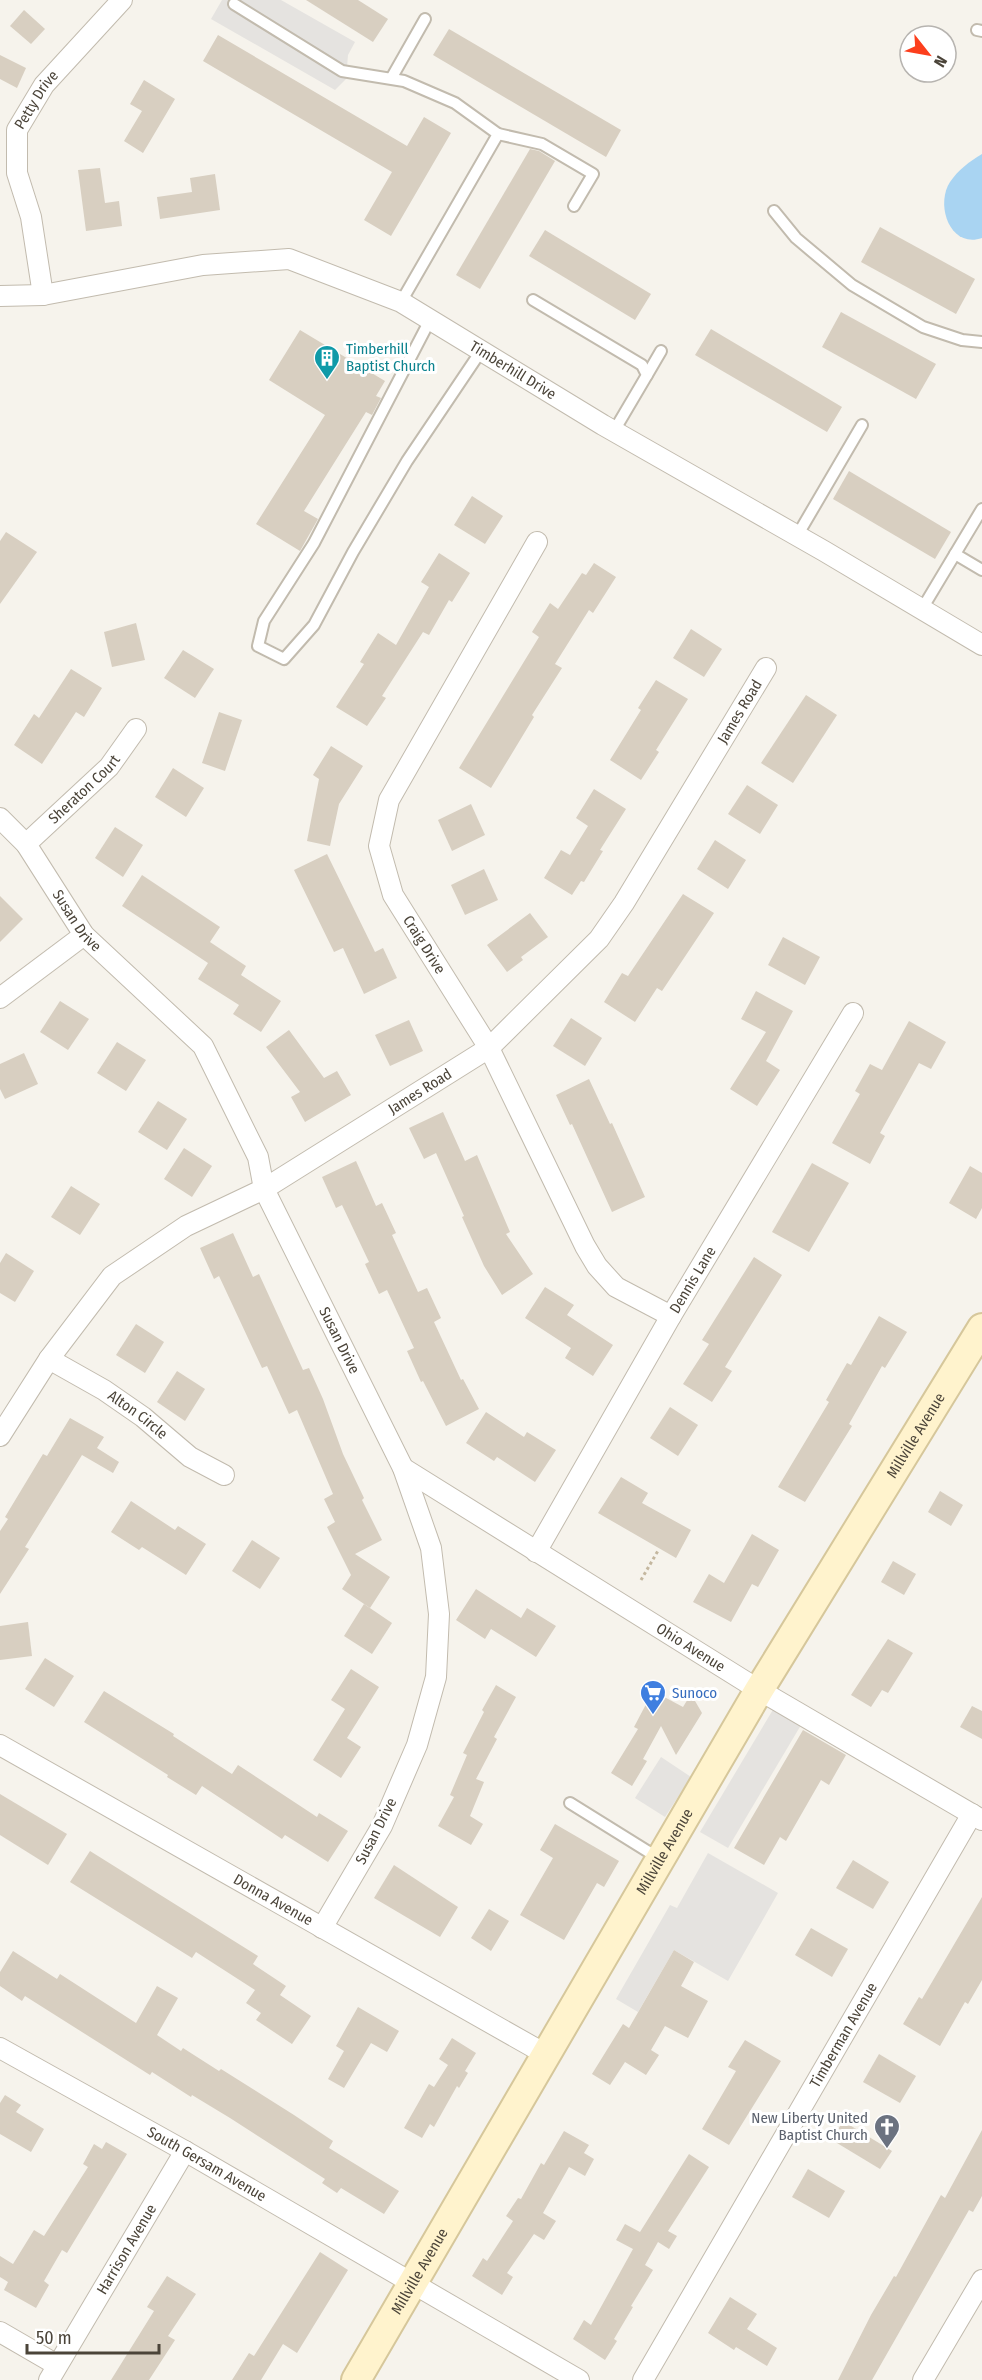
<svg xmlns="http://www.w3.org/2000/svg" width="982" height="2380" font-family="'Fira Sans Condensed',sans-serif">
  <style>
    .parking { fill: #e5e3e0 }
    .water { fill: #a9d4f2 }
    .building { fill: #d8cfc1 }
    .lines { fill: none; stroke-linecap: round; stroke-linejoin: round }
    .lane-casing { stroke: #c2bbae; stroke-width: 14 }
    .street-casing { stroke: #c2bbae; stroke-width: 22 }
    .secondary-casing { stroke: #d6c79b; stroke-width: 32 }
    .path { stroke: #c4b79f; stroke-width: 3; stroke-dasharray: 3 3; stroke-linecap: butt }
    .lane { stroke: #fff; stroke-width: 10 }
    .street { stroke: #fff; stroke-width: 20 }
    .secondary { stroke: #fff3cd; stroke-width: 28 }
    .labels { text-anchor: middle; stroke-width: 6; stroke-linejoin: round; paint-order: stroke }
    .street-label { font-size: 15px; fill: #4b4439; stroke: #fff }
    .culture-label { font-size: 15px; fill: #0d838f; stroke: #fff; text-anchor: start }
    .shop-label { font-size: 15px; fill: #366cbe; stroke: #fff; text-anchor: start }
    .worship-label { font-size: 15px; fill: #5b616d; stroke: #fff; text-anchor: end }
  </style>
  <rect width="100%" height="100%" fill="#f6f3ec"/>
  <!-- parking -->
  <g class="parking">
    <polygon points="222,0 281,0 355,42 348,55 346,79 335,90 211,19"/>
    <polygon points="774,1708 801,1725 728,1848 700,1832"/>
    <polygon points="661,1757 691,1777 665,1817 635,1798"/>
    <polygon points="708,1853 778,1893 728,1981 674,1950 638,2012 616,1999 670,1905 677,1908"/>
  </g>
  <!-- water -->
  <path class="water" d="M982 154V238C950 249 935 205 950 182 958 170 970 161 982 154Z"/>
  <!-- building -->
  <g class="building">
    <polygon points="306,0 358,0 388,19 373,42"/>
    <polygon points="24,10 45,29 31,44 10,26"/>
    <polygon points="449,29 621,130 606,157 433,55"/>
    <polygon points="218,35 407,146 424,117 451,133 391,236 364,220 392,172 203,61"/>
    <polygon points="0,55 26,68 17,88 0,79"/>
    <polygon points="144,80 175,99 143,153 124,141 142,111 130,104"/>
    <polygon points="530,149 539,151 555,161 480,289 456,275"/>
    <polygon points="100,168 105,203 119,201 122,226 86,231 78,170"/>
    <polygon points="215,174 220,210 160,219 157,197 192,192 190,178"/>
    <polygon points="880,227 975,279 956,314 861,262"/>
    <polygon points="545,230 651,294 635,320 529,256"/>
    <polygon points="841,312 936,364 916,399 822,347"/>
    <polygon points="711,329 842,407 827,432 695,355"/>
    <polygon points="300,330 385,381 376,396 381,398 372,415 366,412 304,511 318,519 300,551 256,524 325,415 269,380"/>
    <polygon points="849,471 951,532 935,559 833,499"/>
    <polygon points="472,496 503,516 485,544 454,525"/>
    <polygon points="6,532 37,552 0,604 0,541"/>
    <polygon points="439,553 470,573 452,602 449,600 429,635 423,632 382,696 386,698 367,726 336,707 364,664 360,662 378,633 396,645 429,587 421,582"/>
    <polygon points="594,563 616,577 593,613 589,610 555,664 562,668 532,715 534,717 491,788 459,768 539,637 532,632 550,603 558,609 582,573 586,575"/>
    <polygon points="136,623 145,660 112,667 104,632"/>
    <polygon points="691,629 722,649 704,677 673,658"/>
    <polygon points="183,650 214,669 195,698 164,678"/>
    <polygon points="71,669 102,688 84,717 76,712 42,764 14,745 34,714 39,718"/>
    <polygon points="656,680 688,699 656,750 659,752 641,780 610,760 641,710 638,708"/>
    <polygon points="806,695 837,715 793,783 761,763"/>
    <polygon points="219,712 242,720 225,771 202,763"/>
    <polygon points="331,746 363,766 339,804 330,846 307,841 319,779 313,775"/>
    <polygon points="173,768 204,788 186,817 155,797"/>
    <polygon points="747,785 778,805 760,834 728,814"/>
    <polygon points="594,789 626,809 600,850 603,851 584,882 581,881 572,895 544,878 561,850 570,855 588,826 576,818"/>
    <polygon points="471,804 485,835 452,851 438,820"/>
    <polygon points="115,827 143,845 123,877 95,858"/>
    <polygon points="715,840 746,860 728,889 697,869"/>
    <polygon points="327,854 375,952 383,948 397,978 364,994 343,948 334,952 294,870"/>
    <polygon points="484,869 498,900 465,915 451,885"/>
    <polygon points="142,875 220,927 210,942 246,966 241,975 281,1001 261,1032 233,1014 239,1005 198,979 208,963 122,906"/>
    <polygon points="683,894 714,913 662,991 657,988 635,1022 604,1002 622,973 628,976"/>
    <polygon points="0,896 23,919 0,942"/>
    <polygon points="530,913 548,937 521,957 523,960 507,972 487,945"/>
    <polygon points="783,937 820,957 805,985 768,965"/>
    <polygon points="756,991 793,1011 766,1061 780,1070 757,1106 730,1089 766,1032 741,1019"/>
    <polygon points="60,1001 89,1019 68,1050 40,1032"/>
    <polygon points="571,1018 602,1038 585,1066 553,1046"/>
    <polygon points="409,1020 423,1051 390,1066 375,1035"/>
    <polygon points="909,1021 946,1042 931,1069 919,1063 880,1133 885,1136 870,1164 832,1143 860,1094 855,1091 870,1064 882,1070"/>
    <polygon points="289,1030 324,1078 337,1071 351,1095 305,1122 291,1097 300,1092 266,1047"/>
    <polygon points="117,1042 146,1060 126,1091 97,1073"/>
    <polygon points="24,1053 38,1084 5,1099 0,1089 0,1064"/>
    <polygon points="589,1079 610,1124 612,1123 645,1197 612,1212 572,1124 570,1125 556,1095"/>
    <polygon points="158,1101 187,1119 167,1150 138,1132"/>
    <polygon points="443,1112 465,1161 477,1155 510,1232 506,1234 533,1274 502,1295 484,1266 462,1217 464,1216 436,1153 424,1159 409,1128"/>
    <polygon points="184,1148 212,1166 192,1197 164,1179"/>
    <polygon points="356,1161 376,1206 382,1203 396,1233 392,1235 418,1292 427,1288 441,1318 434,1322 461,1380 463,1379 479,1409 446,1426 423,1381 421,1382 407,1351 414,1348 387,1290 379,1294 365,1264 369,1262 342,1205 336,1208 322,1177"/>
    <polygon points="812,1163 849,1183 809,1252 772,1232"/>
    <polygon points="970,1166 982,1173 982,1208 976,1219 949,1203"/>
    <polygon points="71,1186 100,1204 80,1235 51,1217"/>
    <polygon points="233,1233 253,1277 259,1274 303,1370 309,1368 323,1399 343,1454 364,1498 362,1500 382,1540 355,1554 390,1577 370,1608 342,1589 351,1575 327,1527 335,1522 324,1499 333,1494 297,1410 289,1414 267,1366 262,1368 219,1276 214,1279 200,1248"/>
    <polygon points="6,1253 34,1271 15,1302 0,1293 0,1263"/>
    <polygon points="754,1257 782,1275 725,1367 732,1371 712,1402 683,1384 709,1344 702,1340"/>
    <polygon points="545,1287 574,1305 567,1315 613,1345 593,1376 565,1358 571,1348 525,1318"/>
    <polygon points="879,1316 907,1332 885,1368 882,1366 849,1424 852,1426 805,1502 778,1487 829,1402 826,1400 847,1363 851,1365"/>
    <polygon points="136,1324 164,1342 145,1373 116,1355"/>
    <polygon points="177,1371 205,1389 185,1421 157,1402"/>
    <polygon points="670,1407 698,1425 678,1456 650,1438"/>
    <polygon points="486,1412 524,1437 527,1432 556,1450 535,1482 497,1457 494,1461 466,1443"/>
    <polygon points="70,1418 104,1437 97,1448 119,1462 113,1473 82,1455 25,1547 29,1549 0,1594 0,1531 8,1519 5,1517 43,1454 47,1456"/>
    <polygon points="621,1477 648,1493 642,1503 691,1530 676,1558 598,1513"/>
    <polygon points="940,1491 963,1505 951,1526 928,1512"/>
    <polygon points="131,1501 175,1530 178,1526 206,1544 186,1575 142,1547 139,1550 111,1532"/>
    <polygon points="752,1534 779,1550 758,1587 752,1584 731,1622 693,1602 709,1574 724,1583"/>
    <polygon points="252,1540 280,1558 260,1589 232,1571"/>
    <polygon points="893,1561 916,1574 904,1595 881,1582"/>
    <polygon points="476,1589 521,1618 527,1608 556,1626 536,1657 491,1629 485,1639 456,1620"/>
    <polygon points="364,1604 392,1623 372,1654 344,1636"/>
    <polygon points="28,1622 32,1656 0,1660 0,1626"/>
    <polygon points="888,1639 913,1653 888,1693 882,1690 871,1707 851,1695"/>
    <polygon points="45,1658 74,1676 54,1707 25,1689"/>
    <polygon points="351,1669 379,1687 347,1738 361,1747 341,1778 313,1760 345,1709 331,1700"/>
    <polygon points="496,1685 516,1697 494,1737 497,1739 476,1779 484,1782 470,1816 483,1824 471,1845 438,1826 454,1797 450,1795 467,1755 463,1753 484,1712 482,1710"/>
    <polygon points="104,1691 174,1734 173,1736 232,1774 238,1765 317,1817 319,1813 348,1831 328,1862 285,1835 282,1839 202,1786 196,1795 167,1777 168,1775 84,1722"/>
    <polygon points="653,1691 683,1707 691,1694 702,1713 676,1755 661,1726 643,1759 647,1761 632,1786 611,1773 638,1729 634,1727"/>
    <polygon points="972,1706 982,1711 982,1739 960,1727"/>
    <polygon points="803,1730 846,1755 829,1785 821,1780 786,1841 780,1837 764,1865 734,1848"/>
    <polygon points="0,1794 67,1834 48,1865 0,1835"/>
    <polygon points="555,1824 619,1861 604,1887 597,1883 564,1940 520,1915 553,1858 540,1850"/>
    <polygon points="90,1851 258,1956 253,1964 286,1986 280,1995 311,2016 292,2044 256,2020 261,2013 246,2003 255,1990 196,1952 192,1958 70,1882"/>
    <polygon points="853,1860 889,1882 873,1909 836,1888"/>
    <polygon points="394,1865 458,1907 440,1937 374,1898"/>
    <polygon points="982,1897 982,1980 968,2004 965,2002 940,2046 903,2024 919,1997 922,1999"/>
    <polygon points="489,1909 509,1921 491,1951 471,1938"/>
    <polygon points="811,1928 848,1949 832,1977 795,1955"/>
    <polygon points="674,1950 694,1962 681,1986 708,2001 688,2038 665,2026 651,2050 659,2055 646,2075 625,2062 610,2085 592,2074 623,2024 629,2028"/>
    <polygon points="13,1951 57,1979 60,1974 136,2023 157,1986 178,1998 157,2035 181,2051 183,2048 219,2071 221,2069 294,2115 333,2141 329,2148 399,2191 384,2214 341,2188 337,2193 322,2183 325,2179 230,2118 192,2095 191,2097 152,2072 150,2075 25,1996 22,2001 0,1986 0,1972"/>
    <polygon points="358,2007 399,2031 387,2052 371,2043 344,2088 328,2079 344,2051 336,2046"/>
    <polygon points="452,2038 476,2053 465,2071 468,2073 459,2088 457,2086 434,2127 430,2124 422,2138 404,2128 429,2084 434,2087 448,2065 439,2059"/>
    <polygon points="745,2040 781,2061 729,2145 702,2129 736,2071 728,2067"/>
    <polygon points="879,2054 916,2076 900,2103 863,2082"/>
    <polygon points="5,2095 21,2105 16,2112 44,2129 31,2152 0,2134 0,2103"/>
    <polygon points="843,2121 892,2151 880,2169 832,2140"/>
    <polygon points="982,2130 982,2196 973,2212 969,2210 872,2380 838,2380 871,2315 894,2276 896,2277 941,2195 945,2198"/>
    <polygon points="564,2131 589,2145 584,2153 594,2159 585,2176 569,2167 543,2213 556,2221 544,2240 534,2234 507,2273 513,2277 502,2295 472,2276 483,2258 487,2261 513,2221 506,2216 518,2198 521,2199 541,2163 544,2165"/>
    <polygon points="106,2142 127,2154 67,2253 62,2250 44,2281 49,2285 36,2308 4,2290 8,2282 0,2277 0,2256 13,2264 34,2230 44,2236 88,2167 83,2164 94,2144 102,2149"/>
    <polygon points="689,2154 709,2167 668,2231 677,2236 669,2249 658,2242 645,2265 653,2270 631,2306 633,2307 614,2339 617,2341 605,2360 573,2339 584,2320 591,2325 633,2249 616,2240 625,2224 640,2232"/>
    <polygon points="808,2169 845,2191 829,2218 792,2197"/>
    <polygon points="320,2252 348,2270 297,2353 283,2344 261,2380 232,2380 249,2353 254,2356"/>
    <polygon points="167,2276 196,2294 168,2336 175,2340 149,2380 111,2380 154,2311 147,2307"/>
    <polygon points="730,2297 757,2314 747,2329 777,2348 767,2366 736,2347 734,2350 708,2333"/>
  </g>
  <g class="lines">
    <defs>
      <g id="lane">
        <polyline points="234,4 342,71 404,81 455,103 498,134 401,302"/>
        <polyline points="977,30 982,31"/>
        <polyline points="392,77 425,19"/>
        <polyline points="498,134 542,144 593,174 574,206"/>
        <polyline points="774,211 796,238 852,285 923,327 962,340 982,342"/>
        <polyline points="533,300 642,365 647,375 614,431"/>
        <polyline points="430,320 314,543 264,621 258,646 284,659 314,625 353,552 407,461 481,351"/>
        <polyline points="647,375 661,351"/>
        <polyline points="797,536 862,425"/>
        <polyline points="955,554 982,570"/>
        <polyline points="922,609 982,509"/>
        <polyline points="570,1803 660,1859"/>
      </g>
      <g id="street">
        <path id="s1" d="M43 295 31 217 17 173V130L44 85 122 0"/>
        <path id="s2" d="M0 296 43 295 203 265 289 259 401 302 603 425 824 551 982 645"/>
        <path id="s3" d="M537 542 389 800 379 846 393 895 489 1048 585 1246 597 1266 616 1287 671 1316"/>
        <path id="s4" d="M0 818 26 844 84 935 203 1046 258 1157 264 1189 403 1468 431 1548 439 1614 436 1677 417 1745 382 1826 322 1928"/>
        <path id="s5" d="M26 844 109 767 136 729"/>
        <polyline points="0,998 84,935"/>
        <path id="s6" d="M49 1359 104 1390 143 1417 190 1457 224 1475"/>
        <path id="s7" d="M0 1436 49 1359 112 1276 186 1226 264 1189 489 1048 599 939 624 903 766 668"/>
        <path id="s8" d="M403 1468 759 1690 982 1820"/>
        <path id="s9" d="M536 1552 671 1316 853 1013"/>
        <path id="s10" d="M0 1745 547 2055"/>
        <path id="s11" d="M0 2048 185 2151 579 2380"/>
        <polyline points="0,2332 57,2365"/>
        <path id="s12" d="M49 2380 185 2151"/>
        <path id="s13" d="M643 2380 972 1814"/>
        <polyline points="923,2380 982,2280"/>
      </g>
      <g id="secondary">
        <path id="s14" d="M356 2380 759 1690 982 1328"/>
      </g>
    </defs>
    <!-- lane casing -->
    <use href="#lane" class="lane-casing"/>
    <!-- street casing -->
    <use href="#street" class="street-casing"/>
    <!-- secondary casing -->
    <use href="#secondary" class="secondary-casing"/>
    <!-- path -->
    <polyline class="path" points="641,1580 659,1549"/>
    <!-- lane -->
    <use href="#lane" class="lane"/>
    <!-- street -->
    <use href="#street" class="street"/>
    <!-- secondary -->
    <use href="#secondary" class="secondary"/>
  </g>
  <!-- icons -->
  <defs>
    <symbol id="building-pin" viewBox="-11 -11 22 30"><path d="M0 17L-7.5 6A9.5 9.5 0 1 1 7.5 6Z" fill="#0f9aa8" stroke="#fff"/><path d="M-4-6H4V6H1V3H-1V6H-4ZM-2.5-4.3h1.7v1.8h-1.7ZM.8-4.3h1.7v1.8H.8ZM-2.5-1h1.7V.8h-1.7ZM.8-1h1.7V.8H.8Z" fill="#fff"/></symbol>
    <symbol id="supermarket-pin" viewBox="-11 -11 22 30"><path d="M0 17L-7.5 6A9.5 9.5 0 1 1 7.5 6Z" fill="#3f7fe0" stroke="#fff"/><path d="M-6-5.5h2.5l.6 2H6L4.5 2H-2.5L-4.4-4H-6ZM-1.5 3.2a1.3 1.3 0 1 0 .1 0ZM3 3.2a1.3 1.3 0 1 0 .1 0Z" fill="#fff"/></symbol>
    <symbol id="church-pin" viewBox="-11 -11 22 30"><path d="M0 17L-7.5 6A9.5 9.5 0 1 1 7.5 6Z" fill="#6b7280" stroke="#fff"/><path d="M-1.2-6h2.4v3.5h3.3v2.4h-3.3V6h-2.4V-.1h-3.3v-2.4h3.3Z" fill="#fff"/></symbol>
  </defs>
  <g fill-rule="evenodd">
    <use href="#building-pin" x="312" y="343" width="30" height="40"/>
    <use href="#supermarket-pin" x="638" y="1678" width="30" height="40"/>
    <use href="#church-pin" x="872" y="2112" width="30" height="40"/>
  </g>
  <g class="labels">
    <!-- street labels -->
    <g class="street-label">
      <text dy="5" stroke="none"><textPath href="#s1" startOffset="204">Petty Drive</textPath></text>
      <text dy="5" stroke="none"><textPath href="#s2" startOffset="543">Timberhill Drive</textPath></text>
      <text dy="5" stroke="none"><textPath href="#s7" startOffset="1059">James Road</textPath></text>
      <text dy="5" stroke="none"><textPath href="#s5" startOffset="80">Sheraton Court</textPath></text>
      <text dy="5" stroke="none"><textPath href="#s4" startOffset="129">Susan Drive</textPath></text>
      <text dy="5" stroke="none"><textPath href="#s3" startOffset="454">Craig Drive</textPath></text>
      <text dy="5" stroke="none"><textPath href="#s7" startOffset="555">James Road</textPath></text>
      <text dy="5" stroke="none"><textPath href="#s9" startOffset="314">Dennis Lane</textPath></text>
      <text dy="5" stroke="none"><textPath href="#s4" startOffset="633">Susan Drive</textPath></text>
      <text dy="5" stroke="none"><textPath href="#s6" startOffset="105">Alton Circle</textPath></text>
      <text dy="5" stroke="none"><textPath href="#s14" startOffset="1098">Millville Avenue</textPath></text>
      <text dy="5" stroke="none"><textPath href="#s8" startOffset="339">Ohio Avenue</textPath></text>
      <text transform="translate(376 1831) rotate(-63)" y="5">Susan Drive</text>
      <text dy="5" stroke="none"><textPath href="#s14" startOffset="612">Millville Avenue</textPath></text>
      <text dy="5" stroke="none"><textPath href="#s10" startOffset="314">Donna Avenue</textPath></text>
      <text dy="5" stroke="none"><textPath href="#s13" startOffset="399">Timberman Avenue</textPath></text>
      <text dy="5" stroke="none"><textPath href="#s11" startOffset="237">South Gersam Avenue</textPath></text>
      <text dy="5" stroke="none"><textPath href="#s12" startOffset="152">Harrison Avenue</textPath></text>
      <text dy="5" stroke="none"><textPath href="#s14" startOffset="126">Millville Avenue</textPath></text>
    </g>
    <!-- culture labels -->
    <g class="culture-label">
      <text x="346" y="354">Timberhill<tspan x="346" dy="17">Baptist Church</tspan></text>
    </g>
    <!-- shop labels -->
    <g class="shop-label">
      <text x="672" y="1698">Sunoco</text>
    </g>
    <!-- worship labels -->
    <g class="worship-label">
      <text x="868" y="2123">New Liberty United<tspan x="868" dy="17">Baptist Church</tspan></text>
    </g>
  </g>
  <!-- north arrow -->
  <g transform="translate(928 54) rotate(121)"><circle r="28" fill="#ffffff" stroke="#b7b4b0" stroke-width="1.5"/>
  <path d="M0-4.5L10 22L0 15L-10 22Z" fill="#fc3f1d"/>
  <text y="-9" font-size="16" font-weight="bold" text-anchor="middle" fill="#4b4439">N</text>
  </g>
  <!-- scale -->
  <path d="M27 2344v9h132v-9" fill="none" stroke="#4b4439" stroke-width="3"/>
  <text x="36" y="2344" font-size="18" fill="#4b4439" stroke="#ffffff" stroke-width="4.5" paint-order="stroke">50 m</text>
</svg>
